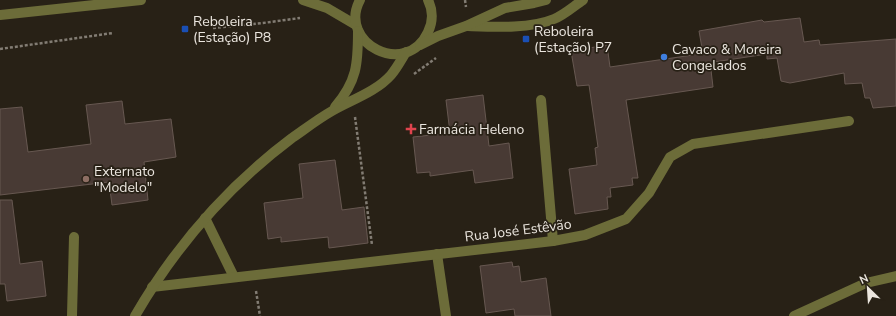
<svg xmlns="http://www.w3.org/2000/svg" width="896" height="316" font-family="'Nunito Sans',sans-serif">
  <style>
    .building { fill: #483a34; stroke: #675851 }
    .lines { fill: none; stroke-linecap: round; stroke-linejoin: round }
    .path { stroke: #827c73; stroke-width: 2.5; stroke-dasharray: 3 2; stroke-linecap: butt }
    .minor { stroke: #6c6c39; stroke-width: 10 }
    .transit-dot { fill: #1a4fb4; stroke: #282116; stroke-width: 1.5 }
    .shop-dot { fill: #3f7fe0; stroke: #282116; stroke-width: 1.5 }
    .health-dot { fill: #e0444e; stroke: #282116; stroke-width: 1.5 }
    .education-dot { fill: #8d6e63; stroke: #282116; stroke-width: 1.5 }
    .labels { text-anchor: middle; stroke-width: 3.5; stroke-linejoin: round; paint-order: stroke }
    .poi-label { font-size: 14px; fill: #ebe6df; stroke: #282116; text-anchor: start }
    .street-label { font-size: 14px; fill: #ebe6df; stroke: #282116 }
  </style>
  <rect width="100%" height="100%" fill="#282116"/>
  <!-- building -->
  <g class="building">
    <polygon points="800,18 804,42 819,40 820,45 896,39 896,106 873,108 870,98 865,98 862,83 845,84 844,73 790,83 781,81 777,58 767,59 767,54 714,62 716,69 711,70 713,87 626,100 638,178 632,178 633,185 610,188 611,197 607,197 608,209 575,214 569,169 597,165 595,148 598,147 589,85 577,86 571,51 607,45 610,67 693,55 692,49 702,48 699,31 762,20 764,22"/>
    <polygon points="483,95 489,146 509,143 513,178 475,183 473,170 430,176 430,172 417,173 413,137 450,133 446,100"/>
    <polygon points="122,101 125,124 171,119 176,157 144,162 148,200 112,205 109,182 0,195 0,109 22,107 28,152 91,144 86,105"/>
    <polygon points="335,160 342,210 364,207 368,243 329,248 328,237 281,242 281,237 268,239 264,203 303,198 299,164"/>
    <polygon points="0,200 12,200 20,264 42,261 46,296 7,301 5,284 0,284"/>
    <polygon points="512,262 513,267 519,266 521,282 546,278 551,316 515,316 514,309 486,313 480,266"/>
  </g>
  <g class="lines">
    <!-- path -->
    <g class="path">
      <polyline points="465,0 466,7"/>
      <polyline points="213,28 263,23 300,18"/>
      <polyline points="0,49 113,33"/>
      <polyline points="414,74 436,58"/>
      <polyline points="355,117 372,245"/>
      <polyline points="256,291 260,316"/>
    </g>
    <!-- minor -->
    <g class="minor">
      <polyline points="303,0 327,8 356,25"/>
      <path d="M360 0C337 43 406 79 428 32 433 22 433 10 428 0"/>
      <polyline points="0,15 141,0"/>
      <path d="M468 26C494 27 530 29 554 19 564 15 574 6 583 0"/>
      <polyline points="420,45 438,36 466,26 505,8 534,3 546,0"/>
      <polyline points="541,100 553,241"/>
      <path d="M335 107C357 81 358 64 358 31"/>
      <polyline points="205,218 234,277"/>
      <polyline points="437,254 446,316"/>
      <polyline points="152,287 553,241 585,235 626,219 649,193 670,157 693,144 849,121"/>
      <polyline points="72,316 74,237"/>
      <path d="M135 316C175 247 228 186 292 138 305 129 318 119 332 111 351 100 376 92 391 75 397 68 401 60 406 52"/>
      <polyline points="794,316 866,283 896,276"/>
    </g>
  </g>
  <!-- markers -->
  <g class="transit-dot">
    <rect x="181" y="25" width="8" height="8" rx="2"/>
    <rect x="522" y="35" width="8" height="8" rx="2"/>
  </g>
  <circle class="shop-dot" cx="664" cy="57" r="4"/>
  <path class="health-dot" d="M409 123h4v4h4v4h-4v4h-4v-4h-4v-4h4z"/>
  <circle class="education-dot" cx="86" cy="179" r="4"/>
  <g class="labels">
    <!-- poi labels -->
    <g class="poi-label">
      <text x="193" y="26">Reboleira<tspan x="193" dy="16">(Estação) P8</tspan></text>
      <text x="534" y="36">Reboleira<tspan x="534" dy="16">(Estação) P7</tspan></text>
      <text x="672" y="54">Cavaco &amp; Moreira<tspan x="672" dy="16">Congelados</tspan></text>
      <text x="419" y="134">Farmácia Heleno</text>
      <text x="94" y="176">Externato<tspan x="94" dy="16">"Modelo"</tspan></text>
    </g>
    <!-- street labels -->
    <g class="street-label">
      <text transform="translate(518 230) rotate(-7)" y="5">Rua José Estêvão</text>
    </g>
  </g>
  <!-- north arrow -->
  <g transform="translate(868 288) rotate(335)" stroke="#282116" stroke-width="3" paint-order="stroke">
  <path d="M0-3L7 15L0 10L-7 15Z" fill="#ebe6df"/>
  <text y="-6" font-size="11" font-weight="bold" text-anchor="middle" fill="#ebe6df">N</text>
  </g>
</svg>
